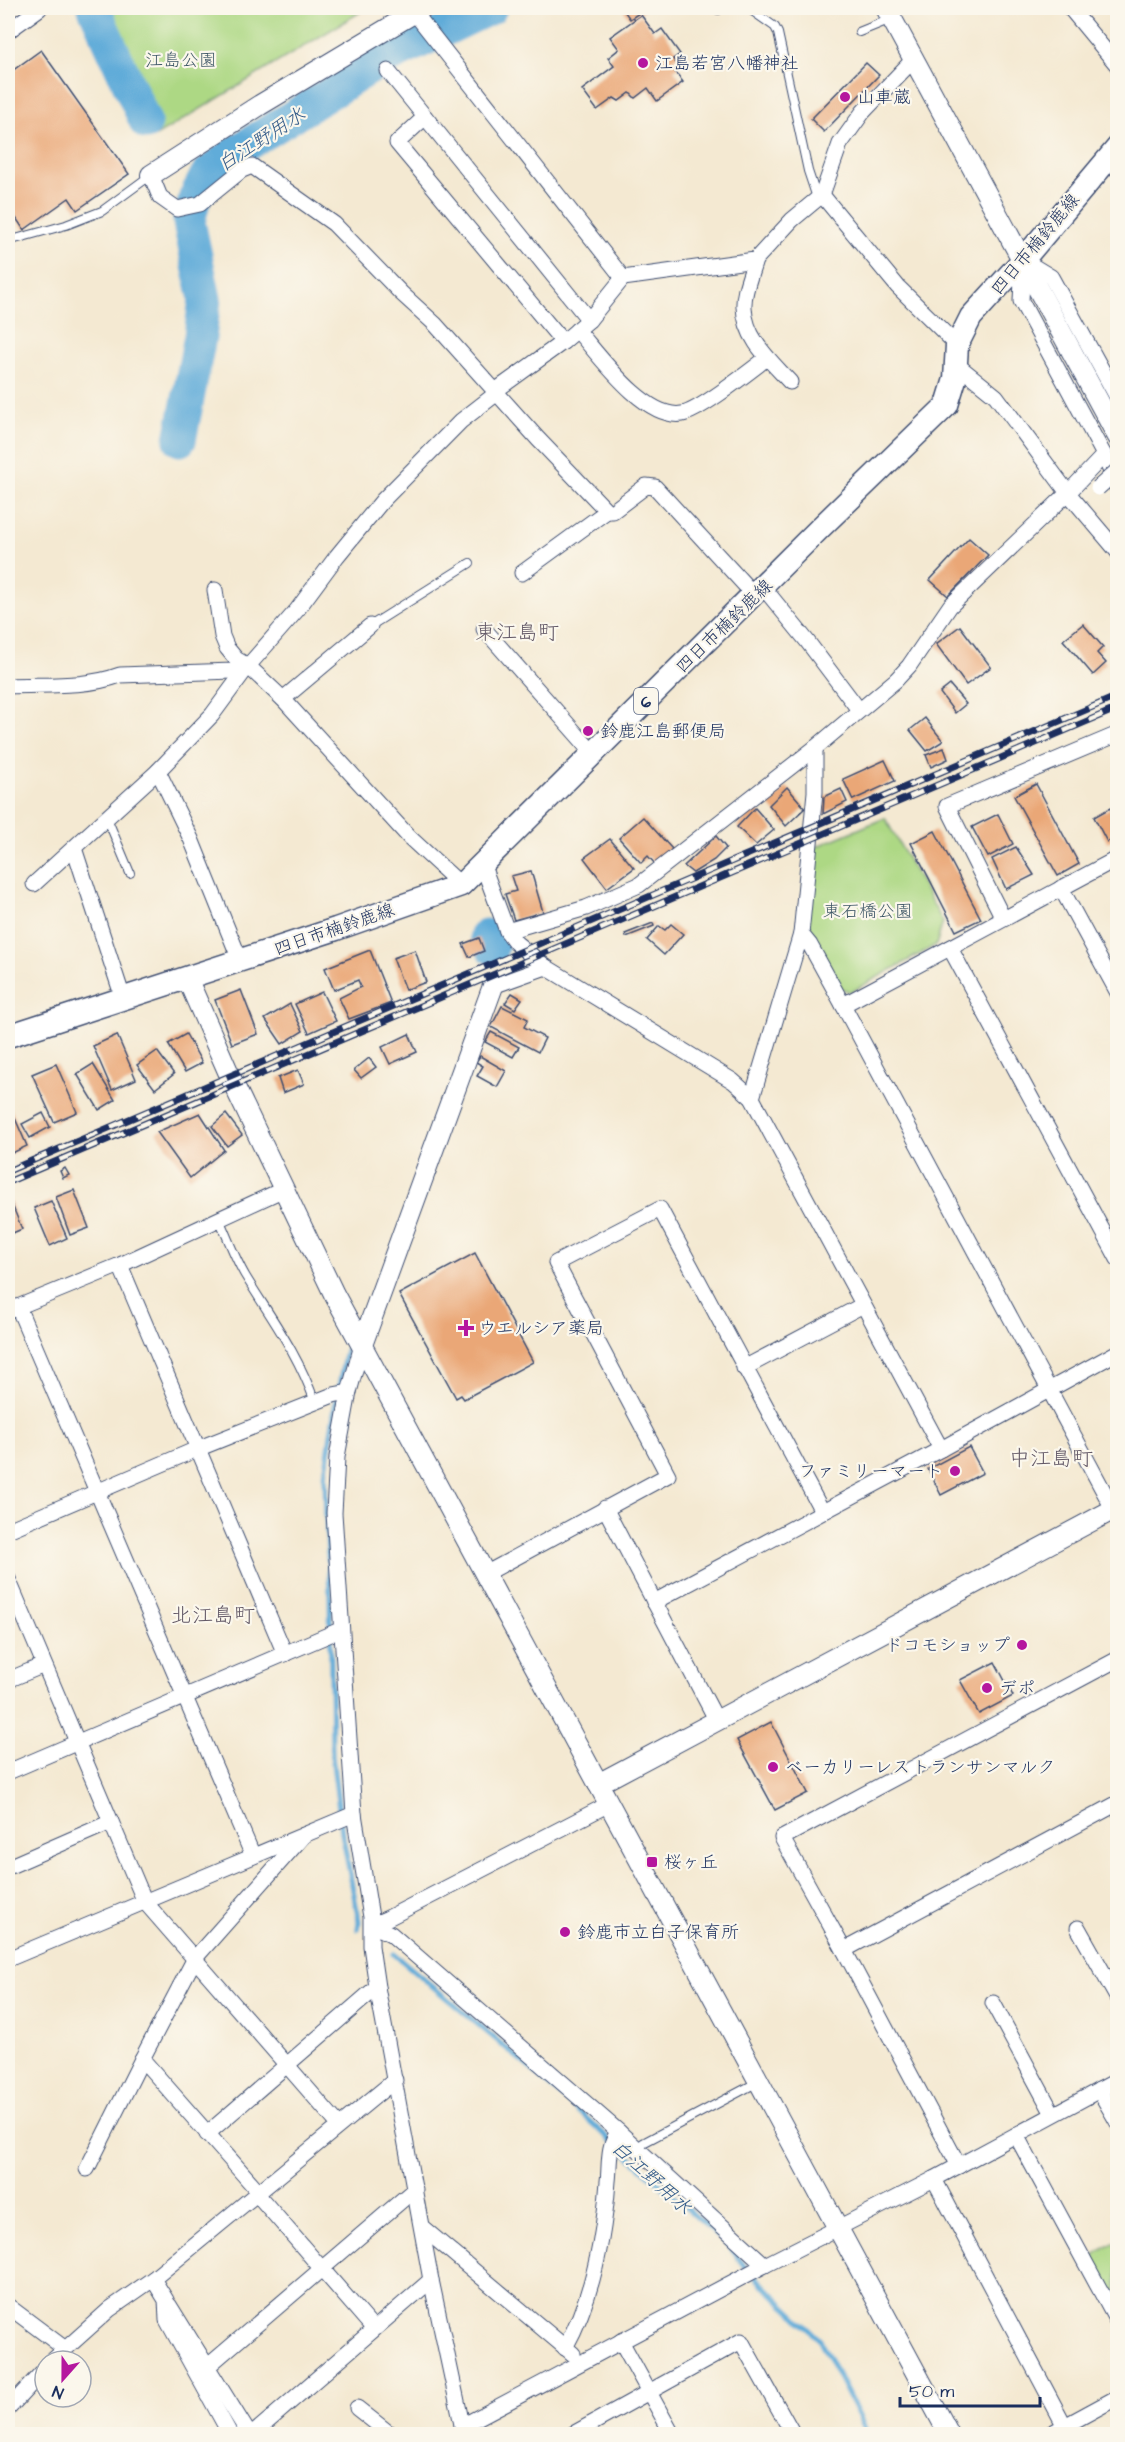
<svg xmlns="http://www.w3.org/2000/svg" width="1125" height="2442" font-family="'Architects Daughter','Klee One',sans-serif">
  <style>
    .green { fill: #add884; stroke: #648471; stroke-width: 1.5 }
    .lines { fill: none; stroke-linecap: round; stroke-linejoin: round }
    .stream { stroke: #60acd9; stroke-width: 5 }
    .river { stroke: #60acd9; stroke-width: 33 }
    .building { fill: #eaa777 }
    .lane-casing { stroke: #3c4b6f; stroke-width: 10 }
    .street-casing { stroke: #3c4b6f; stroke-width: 17 }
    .secondary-casing { stroke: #3c4b6f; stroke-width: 22 }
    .primary-casing { stroke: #3c4b6f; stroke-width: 25 }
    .lane { stroke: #fff; stroke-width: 8 }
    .street { stroke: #fff; stroke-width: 15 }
    .secondary { stroke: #fff; stroke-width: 20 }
    .primary { stroke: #fff; stroke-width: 22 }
    .rail-casing { stroke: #1b2f5e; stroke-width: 7 }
    .rail { stroke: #fbf7ec; stroke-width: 4.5; stroke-dasharray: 14; stroke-linecap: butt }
    .street-bridge-casing { stroke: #3c4b6f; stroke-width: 17; stroke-linecap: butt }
    .street-bridge { stroke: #fff; stroke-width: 15 }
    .poi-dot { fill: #b5179e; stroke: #fbf7ec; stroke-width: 2 }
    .labels { text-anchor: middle; stroke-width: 4.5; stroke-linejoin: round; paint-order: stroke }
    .shield { fill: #fbf7ec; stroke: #5e6b89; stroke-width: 1.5 }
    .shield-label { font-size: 16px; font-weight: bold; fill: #1b2f5e }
    .park-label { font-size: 18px; fill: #405968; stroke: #fbf7ec }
    .poi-label { font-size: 18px; fill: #1b2f5e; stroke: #fbf7ec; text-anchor: start }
    .street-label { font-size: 18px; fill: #1b2f5e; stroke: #fbf7ec }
    .water-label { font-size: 20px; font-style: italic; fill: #335b89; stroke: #fbf7ec }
    .quarter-label { font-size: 21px; fill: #635967; stroke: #fbf7ec }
  </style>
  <rect width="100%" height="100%" fill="#fbf7ec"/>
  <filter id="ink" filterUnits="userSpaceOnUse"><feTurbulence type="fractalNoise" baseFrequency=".0167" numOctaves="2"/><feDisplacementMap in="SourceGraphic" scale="12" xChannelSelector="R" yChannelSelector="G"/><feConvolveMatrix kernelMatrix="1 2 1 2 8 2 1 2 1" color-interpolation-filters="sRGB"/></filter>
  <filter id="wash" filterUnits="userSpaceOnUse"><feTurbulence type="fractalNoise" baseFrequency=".008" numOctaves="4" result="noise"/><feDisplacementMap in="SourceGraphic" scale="24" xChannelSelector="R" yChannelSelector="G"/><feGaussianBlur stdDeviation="1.35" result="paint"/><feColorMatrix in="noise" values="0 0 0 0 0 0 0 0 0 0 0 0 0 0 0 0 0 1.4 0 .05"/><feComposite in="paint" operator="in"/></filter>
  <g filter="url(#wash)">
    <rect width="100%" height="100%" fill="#f4e9d2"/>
    <!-- green -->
    <g class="green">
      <polygon points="101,8 367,8 156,136"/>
      <polygon points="885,818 943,922 936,945 851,992 842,989 806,922 813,848"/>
      <polygon points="1117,2241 1117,2307 1092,2261 1095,2254"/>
    </g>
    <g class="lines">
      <!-- stream -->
      <g class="stream">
        <polyline points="346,1350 335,1407 325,1476 326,1515 330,1590 332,1756 342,1833 359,1921 358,1929"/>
        <polyline points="394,1954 537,2074 730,2247 745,2267 820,2340 868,2434"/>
      </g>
      <!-- river -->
      <g class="river">
        <polyline points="94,8 146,123"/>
        <polyline points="180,440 200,337 205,299 189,222 195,197 207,174 232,154 385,59 491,8"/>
        <polyline points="486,935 493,942 492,948"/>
      </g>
    </g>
    <g id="blocks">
      <!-- building -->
      <g class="building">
        <polygon points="622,8 647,8 630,19"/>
        <polygon points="641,15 655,34 662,29 680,54 673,59 679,67 674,70 683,82 657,101 648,88 635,98 630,93 619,101 614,98 597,110 582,90 614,66 608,58 619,49 610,37"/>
        <polygon points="41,50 129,174 77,210 69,198 24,230 8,206 8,74"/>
        <polygon points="866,63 879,75 824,132 811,119"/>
        <polygon points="969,538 988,555 948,596 930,580"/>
        <polygon points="1083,624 1103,647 1097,653 1106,663 1093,675 1063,640"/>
        <polygon points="960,626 991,667 966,685 936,644"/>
        <polygon points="950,685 966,704 955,713 940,693"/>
        <polygon points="925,718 943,741 927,751 910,730"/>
        <polygon points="944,748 948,759 931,767 926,755"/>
        <polygon points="885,760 895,781 853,800 843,779"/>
        <polygon points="1036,784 1079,864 1058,876 1014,796"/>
        <polygon points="787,787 805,808 786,826 769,805"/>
        <polygon points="841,789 847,802 823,814 824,797"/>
        <polygon points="755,808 774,830 756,845 737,827"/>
        <polygon points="1110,808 1118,822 1118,837 1107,842 1094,817"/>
        <polygon points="998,814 1013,844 988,857 972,827"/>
        <polygon points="643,817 672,849 656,865 648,856 641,863 619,838"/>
        <polygon points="935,831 981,919 956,931 911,843"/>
        <polygon points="716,836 726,848 714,860 693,873 684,866"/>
        <polygon points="610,839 634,868 607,888 584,858"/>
        <polygon points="1016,847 1034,875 1006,889 992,859"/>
        <polygon points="531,871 543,912 514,920 505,894 516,891 511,876"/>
        <polygon points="653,923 654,926 626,937 625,934"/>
        <polygon points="671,924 683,934 664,955 647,940 659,926 665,930"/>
        <polygon points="479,938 484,951 469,957 463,944"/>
        <polygon points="370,950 391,1003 349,1019 339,998 361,987 358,980 334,990 325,968"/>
        <polygon points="415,950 426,982 405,990 393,958"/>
        <polygon points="241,990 258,1034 232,1044 215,1000"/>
        <polygon points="322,992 336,1021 309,1033 295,1004"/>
        <polygon points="512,993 522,999 515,1009 505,1003"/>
        <polygon points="290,1004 303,1031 282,1044 265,1019"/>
        <polygon points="502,1006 528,1019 524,1027 545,1038 538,1052 491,1027"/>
        <polygon points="491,1032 519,1047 513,1057 485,1042"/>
        <polygon points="186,1034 202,1063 185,1072 168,1044"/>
        <polygon points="409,1034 417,1052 390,1064 382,1047"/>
        <polygon points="117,1035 136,1079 112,1090 93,1046"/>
        <polygon points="157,1051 174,1074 155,1089 137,1065"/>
        <polygon points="480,1056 506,1071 497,1087 477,1076 483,1066 476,1062"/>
        <polygon points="369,1058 376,1067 361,1078 354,1070"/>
        <polygon points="56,1064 77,1112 54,1122 32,1074"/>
        <polygon points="93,1064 115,1100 99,1110 77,1074"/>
        <polygon points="298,1070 304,1084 283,1093 278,1078"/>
        <polygon points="8,1102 27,1146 8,1155"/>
        <polygon points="43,1113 50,1127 30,1138 22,1124"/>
        <polygon points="200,1113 224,1150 190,1178 157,1132"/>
        <polygon points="226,1114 242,1135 227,1146 212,1126"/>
        <polygon points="65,1168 69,1175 63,1178 60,1171"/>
        <polygon points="74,1190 89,1228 70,1235 56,1197"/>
        <polygon points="8,1195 22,1229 8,1235"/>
        <polygon points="51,1201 67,1238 50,1246 34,1208"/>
        <polygon points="475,1253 533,1362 464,1399 461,1395 456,1398 399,1294"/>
        <polygon points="969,1447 983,1473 941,1495 928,1469"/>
        <polygon points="995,1662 1013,1696 979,1714 960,1680"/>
        <polygon points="771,1722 808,1793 775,1810 737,1740"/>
      </g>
    </g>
  </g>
  <g filter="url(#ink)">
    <use href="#blocks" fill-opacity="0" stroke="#3c4b6f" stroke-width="1.5"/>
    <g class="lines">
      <defs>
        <g id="lane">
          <polyline points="748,8 775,27 778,33 808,171 817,198"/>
          <polyline points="718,10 723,8"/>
          <polyline points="859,32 891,19"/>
          <polyline points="8,241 66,225 102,211 151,175"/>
          <polyline points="370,626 470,563"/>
          <polyline points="107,818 130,873"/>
          <path d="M219 1219C228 1238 235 1259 246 1277 273 1321 297 1352 315 1402"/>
          <polyline points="638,2150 643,2143 758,2082"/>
        </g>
        <g id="street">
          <polyline points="1070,8 1118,66"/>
          <polyline points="414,12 623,278"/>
          <polyline points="8,31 40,8"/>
          <polyline points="388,71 589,320"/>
          <polyline points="425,117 397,143 563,342"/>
          <polyline points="151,175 160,197 177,209 200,204 242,170 252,166 334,224 401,293 435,324 538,439 607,511 613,511 646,486 655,487 755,596"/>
          <polyline points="822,195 898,287 957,345"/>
          <path d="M755 260C751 275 743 292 744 307 745 339 770 360 790 382"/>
          <path d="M577 330C599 355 645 420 682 414 700 411 751 370 767 358"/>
          <polyline points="955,363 996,396 1068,493 1118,552"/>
          <polyline points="495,391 563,342 589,320 623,278 755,260 792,220 822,195 840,144 863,112 913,60"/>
          <polyline points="1104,455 1118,489"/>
          <polyline points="522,573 607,511"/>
          <polyline points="763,587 807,641 859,710"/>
          <polyline points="215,590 222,636 227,648 236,659 248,666 283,699 409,837 461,885"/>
          <polyline points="484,629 593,753"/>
          <path d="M8 686C45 684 85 688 120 675L233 671 248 666"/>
          <polyline points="283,699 370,626"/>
          <polyline points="158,771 191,839 240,960"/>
          <polyline points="74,848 123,998"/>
          <polyline points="483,866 507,931 516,943 546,967 733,1081 752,1098 941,1449"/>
          <polyline points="34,884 158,771 212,715 248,666 297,610 337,556 383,500 461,421 497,393"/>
          <polyline points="1061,888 1118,993"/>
          <polyline points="1003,918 947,806 1118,734"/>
          <polyline points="507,931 586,908 639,885 815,748 896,680 909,666 950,606 1068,493 1104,455 1021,301 1023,260 1051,277 1118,399"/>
          <polyline points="801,934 815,792 815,748"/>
          <polyline points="950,948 1118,1259"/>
          <polyline points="493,986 546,967"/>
          <polyline points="843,1005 1118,858"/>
          <polyline points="752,1098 801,934 810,945 843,1005 1118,1518"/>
          <polyline points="120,1265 285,1654"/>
          <polyline points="18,1307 253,1856"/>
          <polyline points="8,1311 120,1265 284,1189"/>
          <polyline points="362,1345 349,1392 337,1457 334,1513 354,1814 371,1917 371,1946 377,1987 431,2280 464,2434"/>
          <polyline points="744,1368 863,1305"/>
          <polyline points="605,1508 717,1721"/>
          <polyline points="8,1530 197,1449 333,1395 349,1392"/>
          <polyline points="485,1574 668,1475 556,1263 660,1209 822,1511"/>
          <polyline points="8,1579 145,1902 339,2125"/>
          <polyline points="654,1602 941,1449 1118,1352"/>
          <polyline points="8,1680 44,1665"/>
          <polyline points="8,1772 340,1630"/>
          <polyline points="8,1867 111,1822"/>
          <polyline points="372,1925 391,1934 619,2132 765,2265 934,2179 1118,2080"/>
          <polyline points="372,1925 388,1918 609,1804"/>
          <polyline points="1078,1928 1118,1999"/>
          <polyline points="844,1950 1118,1803"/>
          <polyline points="8,1959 354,1814"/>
          <polyline points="993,2003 1053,2114"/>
          <polyline points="1099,2090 1118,2123"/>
          <polyline points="207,2134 377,1987"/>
          <polyline points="1016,2135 1118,2323"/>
          <polyline points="959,2166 844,1950 782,1838 1118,1659"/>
          <polyline points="87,2169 142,2059"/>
          <polyline points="934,2179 1069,2434"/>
          <polyline points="259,2192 142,2059 195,1958 304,1835"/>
          <polyline points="257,2194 374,2329"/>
          <polyline points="423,2228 573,2354"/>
          <polyline points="153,2279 166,2300 167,2320 230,2434"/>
          <polyline points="169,2305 249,2434"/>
          <polyline points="8,2306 64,2348"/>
          <polyline points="621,2341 672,2434"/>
          <path d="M565 2348C592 2299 604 2237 608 2181 610 2167 607 2143 619 2132"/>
          <polyline points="52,2361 110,2309 153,2279 395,2080"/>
          <polyline points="207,2367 415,2189"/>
          <polyline points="357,2408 390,2434"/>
          <polyline points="8,2409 45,2369"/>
          <polyline points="462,2426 765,2265"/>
          <polyline points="253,2434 431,2280"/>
          <polyline points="573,2434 741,2341 793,2434"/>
          <polyline points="1050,2434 1118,2397"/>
        </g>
        <g id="secondary">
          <polyline points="886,8 1118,437"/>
          <polyline points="151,175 260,105 422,8"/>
          <polyline points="187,978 234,1085 334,1294 949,2434"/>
          <polyline points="362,1345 493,986"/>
          <polyline points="598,1784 1118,1507"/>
        </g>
        <polyline id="primary" points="8,1036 336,929 461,885 819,529 947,405 955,379 957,345 971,317 1023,260 1118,147"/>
      </defs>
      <!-- lane casing -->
      <use href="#lane" class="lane-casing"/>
      <!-- street casing -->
      <use href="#street" class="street-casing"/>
      <!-- secondary casing -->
      <use href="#secondary" class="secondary-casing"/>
      <!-- primary casing -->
      <use href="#primary" class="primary-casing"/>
      <!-- lane -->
      <use href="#lane" class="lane"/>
      <!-- street -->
      <use href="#street" class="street"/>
      <!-- secondary -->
      <use href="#secondary" class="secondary"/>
      <!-- primary -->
      <use href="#primary" class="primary"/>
      <defs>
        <g id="rail">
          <polyline points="8,1171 1118,696"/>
          <polyline points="8,1182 1118,708"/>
        </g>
      </defs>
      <!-- rail casing -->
      <use href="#rail" class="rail-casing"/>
      <!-- rail -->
      <use href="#rail" class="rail"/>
      <defs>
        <polyline id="street-bridge" points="1098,488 1118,470"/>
      </defs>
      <!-- street-bridge casing -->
      <use href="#street-bridge" class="street-bridge-casing"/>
      <!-- street-bridge -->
      <use href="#street-bridge" class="street-bridge"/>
    </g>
  </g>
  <!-- markers -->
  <g class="poi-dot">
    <circle cx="643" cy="63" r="6"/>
    <circle cx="845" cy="97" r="6"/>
    <circle cx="588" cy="731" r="6"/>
    <path d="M463 1319h6v6h6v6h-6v6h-6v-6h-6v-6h6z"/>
    <circle cx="955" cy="1471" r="6"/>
    <circle cx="1022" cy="1645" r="6"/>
    <circle cx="987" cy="1688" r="6"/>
    <circle cx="773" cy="1767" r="6"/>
    <rect x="646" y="1856" width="12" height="12" rx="3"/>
    <circle cx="565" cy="1932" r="6"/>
  </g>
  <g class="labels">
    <!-- shield labels -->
    <rect class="shield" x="634" y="688" width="24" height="26" rx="4.5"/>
    <g class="shield-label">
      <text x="646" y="707">6</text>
    </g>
    <!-- park labels -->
    <g class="park-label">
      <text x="181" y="66">江島公園</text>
      <text x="868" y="917">東石橋公園</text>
    </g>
    <!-- poi labels -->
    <g class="poi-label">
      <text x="655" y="69">江島若宮八幡神社</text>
      <text x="857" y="103">山車蔵</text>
      <text x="600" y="737">鈴鹿江島郵便局</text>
      <text x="478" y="1334">ウエルシア薬局</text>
      <text x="943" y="1477" text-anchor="end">ファミリーマート</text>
      <text x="1010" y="1651" text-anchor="end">ドコモショップ</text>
      <text x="999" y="1694">デポ</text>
      <text x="785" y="1773">ベーカリーレストランサンマルク</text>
      <text x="664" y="1868">桜ヶ丘</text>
      <text x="577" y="1938">鈴鹿市立白子保育所</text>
    </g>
    <!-- street labels -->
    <g class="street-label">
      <text transform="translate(1035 244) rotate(-50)" y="6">四日市楠鈴鹿線</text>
      <text transform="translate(724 626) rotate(-44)" y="6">四日市楠鈴鹿線</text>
      <text transform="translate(334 929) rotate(-19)" y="6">四日市楠鈴鹿線</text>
    </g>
    <!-- water labels -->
    <g class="water-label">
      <text transform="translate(261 139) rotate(-33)" y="7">白江野用水</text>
      <text transform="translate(652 2177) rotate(42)" y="7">白江野用水</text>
    </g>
    <!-- quarter labels -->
    <g class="quarter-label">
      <text x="517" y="639">東江島町</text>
      <text x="1051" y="1465">中江島町</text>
      <text x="213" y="1622">北江島町</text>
    </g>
  </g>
  <!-- margin -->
  <rect width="1125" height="2442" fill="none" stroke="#fbf7ec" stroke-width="30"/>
  <!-- north arrow -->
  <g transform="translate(63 2379) rotate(201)"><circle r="28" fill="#fbf7ec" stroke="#a1a7b3" stroke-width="1.5"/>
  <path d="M0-4.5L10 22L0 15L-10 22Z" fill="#b5179e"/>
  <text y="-9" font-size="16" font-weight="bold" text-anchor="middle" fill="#1b2f5e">N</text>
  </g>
  <!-- scale -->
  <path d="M900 2397v9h140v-9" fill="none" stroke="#1b2f5e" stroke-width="3"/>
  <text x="909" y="2397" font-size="18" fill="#1b2f5e" stroke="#fbf7ec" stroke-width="4.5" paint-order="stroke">50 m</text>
</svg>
